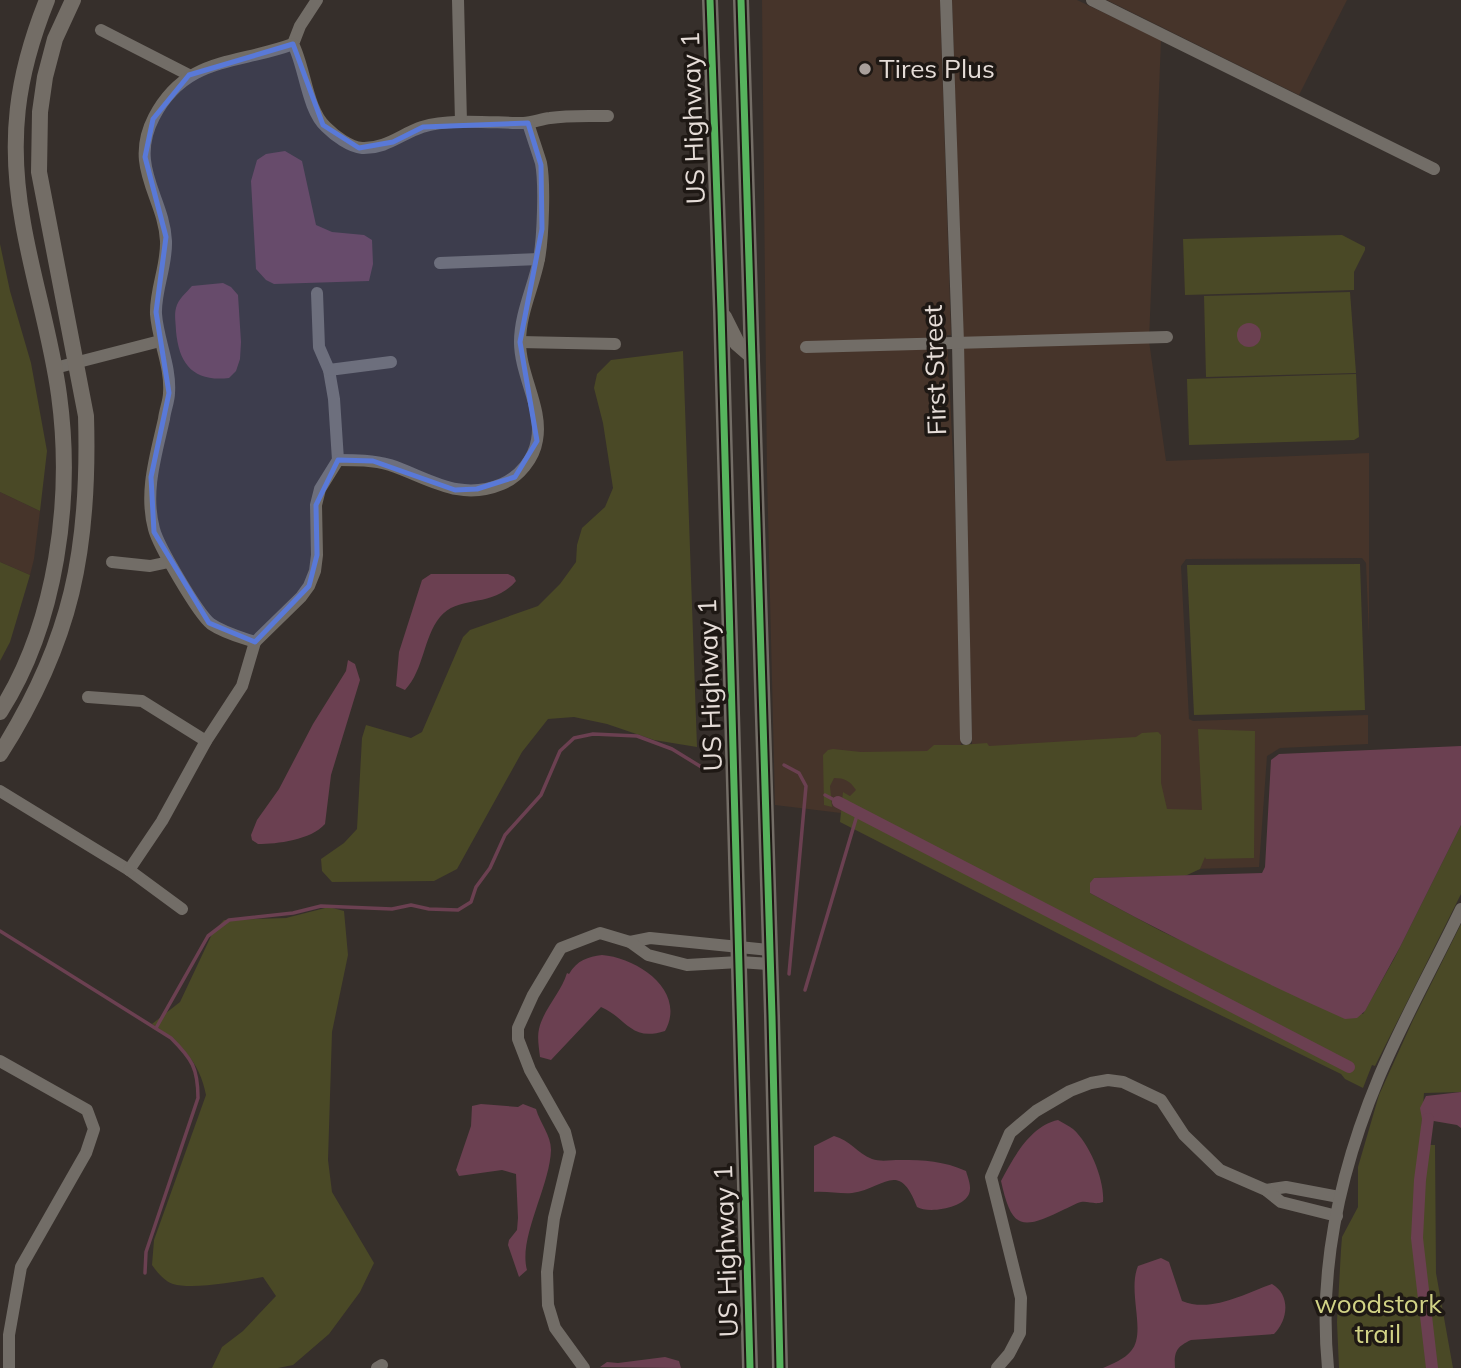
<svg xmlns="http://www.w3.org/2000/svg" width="1461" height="1368" font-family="Mulish,sans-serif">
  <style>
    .built { fill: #46342a }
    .green { fill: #4a4926 }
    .water { fill: #6b4051 }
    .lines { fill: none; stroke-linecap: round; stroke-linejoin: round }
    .stream { stroke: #6b4051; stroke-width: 3.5 }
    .canal { stroke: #6b4051; stroke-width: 12 }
    .minor { stroke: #726d67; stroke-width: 12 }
    .major { stroke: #736d66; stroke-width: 16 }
    .cycleway-casing { stroke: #1e1814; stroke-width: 11 }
    .cycleway { stroke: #56b35d; stroke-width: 7 }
    .marked { fill: #5979d8; fill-opacity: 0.2; stroke: #5979d8; stroke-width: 5; stroke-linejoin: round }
    .poi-dot { fill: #a89f9b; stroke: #1e1814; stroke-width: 2.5 }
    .labels { text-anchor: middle; stroke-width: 7; stroke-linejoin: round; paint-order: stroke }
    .poi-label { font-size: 26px; fill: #e5dcd7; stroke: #1e1814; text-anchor: start }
    .street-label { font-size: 26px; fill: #e5dcd7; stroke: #1e1814 }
    .park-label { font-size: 26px; fill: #d1d285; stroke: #1e1814 }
  </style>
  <rect width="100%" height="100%" fill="#362f2b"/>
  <!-- built -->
  <g class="built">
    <polygon points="762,0 940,0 951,335 947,335 955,497 961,746 972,744 963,335 952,0 1077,0 1161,40 1149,341 1166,461 1369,453 1369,637 1366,563 1362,558 1186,559 1181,566 1189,719 1193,721 1368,715 1368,744 1280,748 1267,756 1259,867 1094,872 1047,902 971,863 844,793 841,813 775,805 767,473"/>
    <polygon points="1107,0 1347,0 1299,95"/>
    <polygon points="0,492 40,511 34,559 30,575 0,562"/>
  </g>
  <!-- green -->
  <g class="green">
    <polygon points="1342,235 1365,247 1365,250 1354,272 1354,290 1185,295 1183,239"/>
    <polygon points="0,244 10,291 31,363 47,451 40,511 0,492"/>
    <polygon points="1350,292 1356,373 1206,377 1204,296"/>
    <polygon points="683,351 697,747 654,740 607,724 574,717 548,719 522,752 457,869 434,881 332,882 322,871 321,859 344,843 357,829 362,738 366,725 411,738 422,732 463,637 470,630 538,606 560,584 576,562 577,545 582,528 605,507 613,488 603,423 594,388 597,374 611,360"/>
    <polygon points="1356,374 1359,437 1354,440 1189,445 1187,379"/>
    <polygon points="0,562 30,575 10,642 0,661"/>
    <polygon points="1360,564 1365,710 1194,715 1187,565"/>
    <path d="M1198 729 1255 731 1254 858 1206 859 1205 857 1200 869 1185 876 1094 878 1090 893 1161 931 1327 1010 1363 1014 1394 959 1461 825V894L1375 1066 1372 1065 1363 1088 1345 1079 1341 1074 1165 988 840 822 843 792 850 796 856 790C850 781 845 778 834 778L830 786 832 807 824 805 823 755 828 750 833 749 861 752 927 751 934 745H960L987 743 989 746 1136 737 1142 733 1158 732 1161 735V783L1167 809 1202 810Z"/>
    <path d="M329 907 344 911 348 955 332 1032 328 1160 332 1192 374 1263 360 1292 329 1334 293 1365 278 1368H212L222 1347 243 1331 276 1296 263 1277C242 1281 193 1290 173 1284 164 1281 157 1272 152 1265L154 1240 206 1095C200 1062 180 1042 152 1024L180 1002 213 932 224 920 286 918Z"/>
    <polygon points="1461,924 1461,1092 1424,1093 1420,1145 1435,1145 1436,1273 1453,1368 1339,1368 1337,1322 1341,1250 1342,1237 1358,1207 1358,1167 1379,1095 1413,1020"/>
  </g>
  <!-- water -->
  <g class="water">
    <polygon points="285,151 302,161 316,225 332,232 364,235 372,240 373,264 369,281 274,284 266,280 256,269 251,181 257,160 266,154"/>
    <path d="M223 283 231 287 238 295 241 342 240 359 236 371 229 378C194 382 179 365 176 331 176 324 174 315 176 308 178 299 186 293 192 286Z"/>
    <circle cx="1249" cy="335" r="12"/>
    <path d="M431 574H508L514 577 516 581C492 609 459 594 440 617 423 638 424 670 405 690L396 686 399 652 422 580Z"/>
    <path d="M348 660 355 664 360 680 331 775 325 824C311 840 277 844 258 844L252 840 251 835 257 820 279 789 313 724 346 671Z"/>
    <path d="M1461 746V825L1400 947 1365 1011 1357 1018 1345 1019C1258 980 1173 938 1090 893V883L1094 878 1262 873 1265 867 1271 760 1279 754Z"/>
    <path d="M602 955C638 958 687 991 665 1031 630 1042 627 1018 601 1007L551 1060 540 1057C539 1048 537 1037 539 1029 544 1008 561 993 567 973L569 974C577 960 588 957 602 955Z"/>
    <polygon points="1461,1092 1461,1128 1457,1125 1422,1119 1420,1108 1426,1096"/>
    <path d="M481 1104 518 1107 523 1104 536 1109C540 1123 551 1135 551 1150 550 1186 518 1238 527 1270L519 1277 508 1245 509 1240 517 1230 518 1218 516 1174 502 1170 459 1176 456 1170 471 1126 472 1106Z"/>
    <path d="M1058 1120C1063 1123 1069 1126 1073 1129 1090 1144 1105 1181 1103 1202 1094 1205 1089 1201 1081 1202 1076 1203 1070 1207 1065 1209 1022 1230 1012 1231 1001 1181 1014 1157 1030 1126 1058 1120Z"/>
    <path d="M834 1136C850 1140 857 1153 872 1159 880 1162 891 1160 900 1160 924 1160 944 1161 966 1171 968 1178 972 1187 969 1194 963 1208 929 1214 917 1207 899 1159 884 1189 852 1193 841 1194 827 1191 814 1192V1146Z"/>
    <path d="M1161 1258 1169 1262 1182 1301C1211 1313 1244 1294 1272 1284 1291 1295 1288 1320 1274 1334L1191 1340C1176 1347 1174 1352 1175 1368H1103C1112 1364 1125 1359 1131 1351 1147 1333 1127 1292 1138 1266Z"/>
    <polygon points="665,1357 679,1361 681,1368 600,1367 607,1362 618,1363"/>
  </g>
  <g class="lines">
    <!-- stream -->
    <g class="stream">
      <polyline points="784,765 799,773 806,786 789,974"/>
      <polyline points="825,795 838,802"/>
      <path d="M0 931 171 1038C192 1059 198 1068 198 1098L146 1252 145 1273"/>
      <polyline points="805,990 858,812"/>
      <polyline points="156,1028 208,936 229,920 293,913 321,906 392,909 411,905 429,909 458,910 471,902 476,887 490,868 505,835 541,795 560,751 574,738 593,734 637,736 672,749 703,768"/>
    </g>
    <!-- canal -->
    <g class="canal">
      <polyline points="838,802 1349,1067"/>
      <polyline points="1428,1119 1420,1180 1417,1238 1432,1368"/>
    </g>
    <!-- minor -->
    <g class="minor">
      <path d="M317 0 300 26 293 44C305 67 307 110 326 127 335 136 350 147 362 148 386 149 401 134 422 127 452 118 492 123 523 123 532 123 541 119 550 118 568 115 589 116 608 116"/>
      <polyline points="458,0 461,122"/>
      <polyline points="946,0 958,343 966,739"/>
      <polyline points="1092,0 1434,169"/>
      <polyline points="101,30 189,75"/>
      <path d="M293 44C236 65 186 56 154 117 128 167 164 197 166 241 167 266 155 290 156 314 158 341 171 366 169 393 169 401 165 410 164 419 156 455 144 492 154 529 158 545 198 614 211 624 224 633 240 637 255 642L301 597 309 586 315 571 317 555 316 505 320 489 338 460 334 399 329 370 319 347 317 293"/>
      <polyline points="440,263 539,259"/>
      <polyline points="520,342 615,344"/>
      <polyline points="806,347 1167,337"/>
      <polyline points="55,368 160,341"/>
      <polyline points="329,370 391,362"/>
      <path d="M338 460C356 460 373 460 390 465 429 478 459 502 502 484 519 477 534 459 537 440 543 408 520 375 520 342 520 313 534 286 539 259 543 238 545 183 541 163 537 150 532 136 528 123"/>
      <polyline points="112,562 150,566 169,562"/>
      <polyline points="88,697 142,701 206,741"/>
      <polyline points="0,791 129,870 182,909"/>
      <polyline points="129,870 162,821 206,741 242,686 255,642"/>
      <polyline points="630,942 650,938 769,950"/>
      <polyline points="0,1061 87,1110 94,1129 86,1153 21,1267 9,1335 9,1368"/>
      <polyline points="1266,1190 1286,1187 1339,1197"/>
      <polyline points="377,1368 382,1365"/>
      <polyline points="584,1368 555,1328 548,1305 547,1272 554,1218 570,1152 565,1132 530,1070 518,1039 518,1028 533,995 561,948 600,933 630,942 648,955 687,965 739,962 770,964"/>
      <polyline points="997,1368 1009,1354 1020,1333 1021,1298 991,1177 1010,1133 1036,1111 1070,1091 1091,1083 1108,1080 1123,1082 1161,1100 1184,1135 1220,1170 1266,1190 1281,1202 1337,1216"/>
      <path d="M1328 1368C1318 1269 1341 1168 1379 1077 1403 1020 1434 965 1461 909"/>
    </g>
    <!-- major -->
    <g class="major">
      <polyline points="710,0 721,312 750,1368"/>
      <polyline points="741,0 772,1016 780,1368"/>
      <polyline points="724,317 737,343 752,356"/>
      <path d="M0 712C57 623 73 498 59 395 51 336 33 281 23 223 8 141 16 77 47 0"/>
      <path d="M0 754C72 641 90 549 86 416L39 172 40 112 45 77 55 39 73 0"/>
    </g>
    <defs>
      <g id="cycleway">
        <polyline points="710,0 721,312 750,1368"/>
        <polyline points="741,0 772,1016 780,1368"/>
      </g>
    </defs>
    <!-- cycleway casing -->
    <use href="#cycleway" class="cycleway-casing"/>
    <!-- cycleway -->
    <use href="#cycleway" class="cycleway"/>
  </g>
  <!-- marked area -->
  <path class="marked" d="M293 44 323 125 359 148 393 142 423 127 528 123 541 165 542 229 520 342 537 441 515 477 477 489 455 490 373 461 338 460 316 505 317 555 309 586 255 642 209 623 154 532 151 477 169 393 156 312 166 237 145 157 153 119 189 75Z"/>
  <!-- markers -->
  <circle class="poi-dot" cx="865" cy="69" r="7"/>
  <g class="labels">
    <!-- poi labels -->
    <g class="poi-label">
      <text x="879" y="78">Tires Plus</text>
    </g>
    <!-- street labels -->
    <g class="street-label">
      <text transform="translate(693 118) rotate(-92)" y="9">US Highway 1</text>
      <text transform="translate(935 370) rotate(-92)" y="9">First Street</text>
      <text transform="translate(710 685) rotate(-92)" y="9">US Highway 1</text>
      <text transform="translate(726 1251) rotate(-92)" y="9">US Highway 1</text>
    </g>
    <!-- park labels -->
    <g class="park-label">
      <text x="1378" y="1313">woodstork<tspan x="1378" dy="30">trail</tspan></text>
    </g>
  </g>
</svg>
